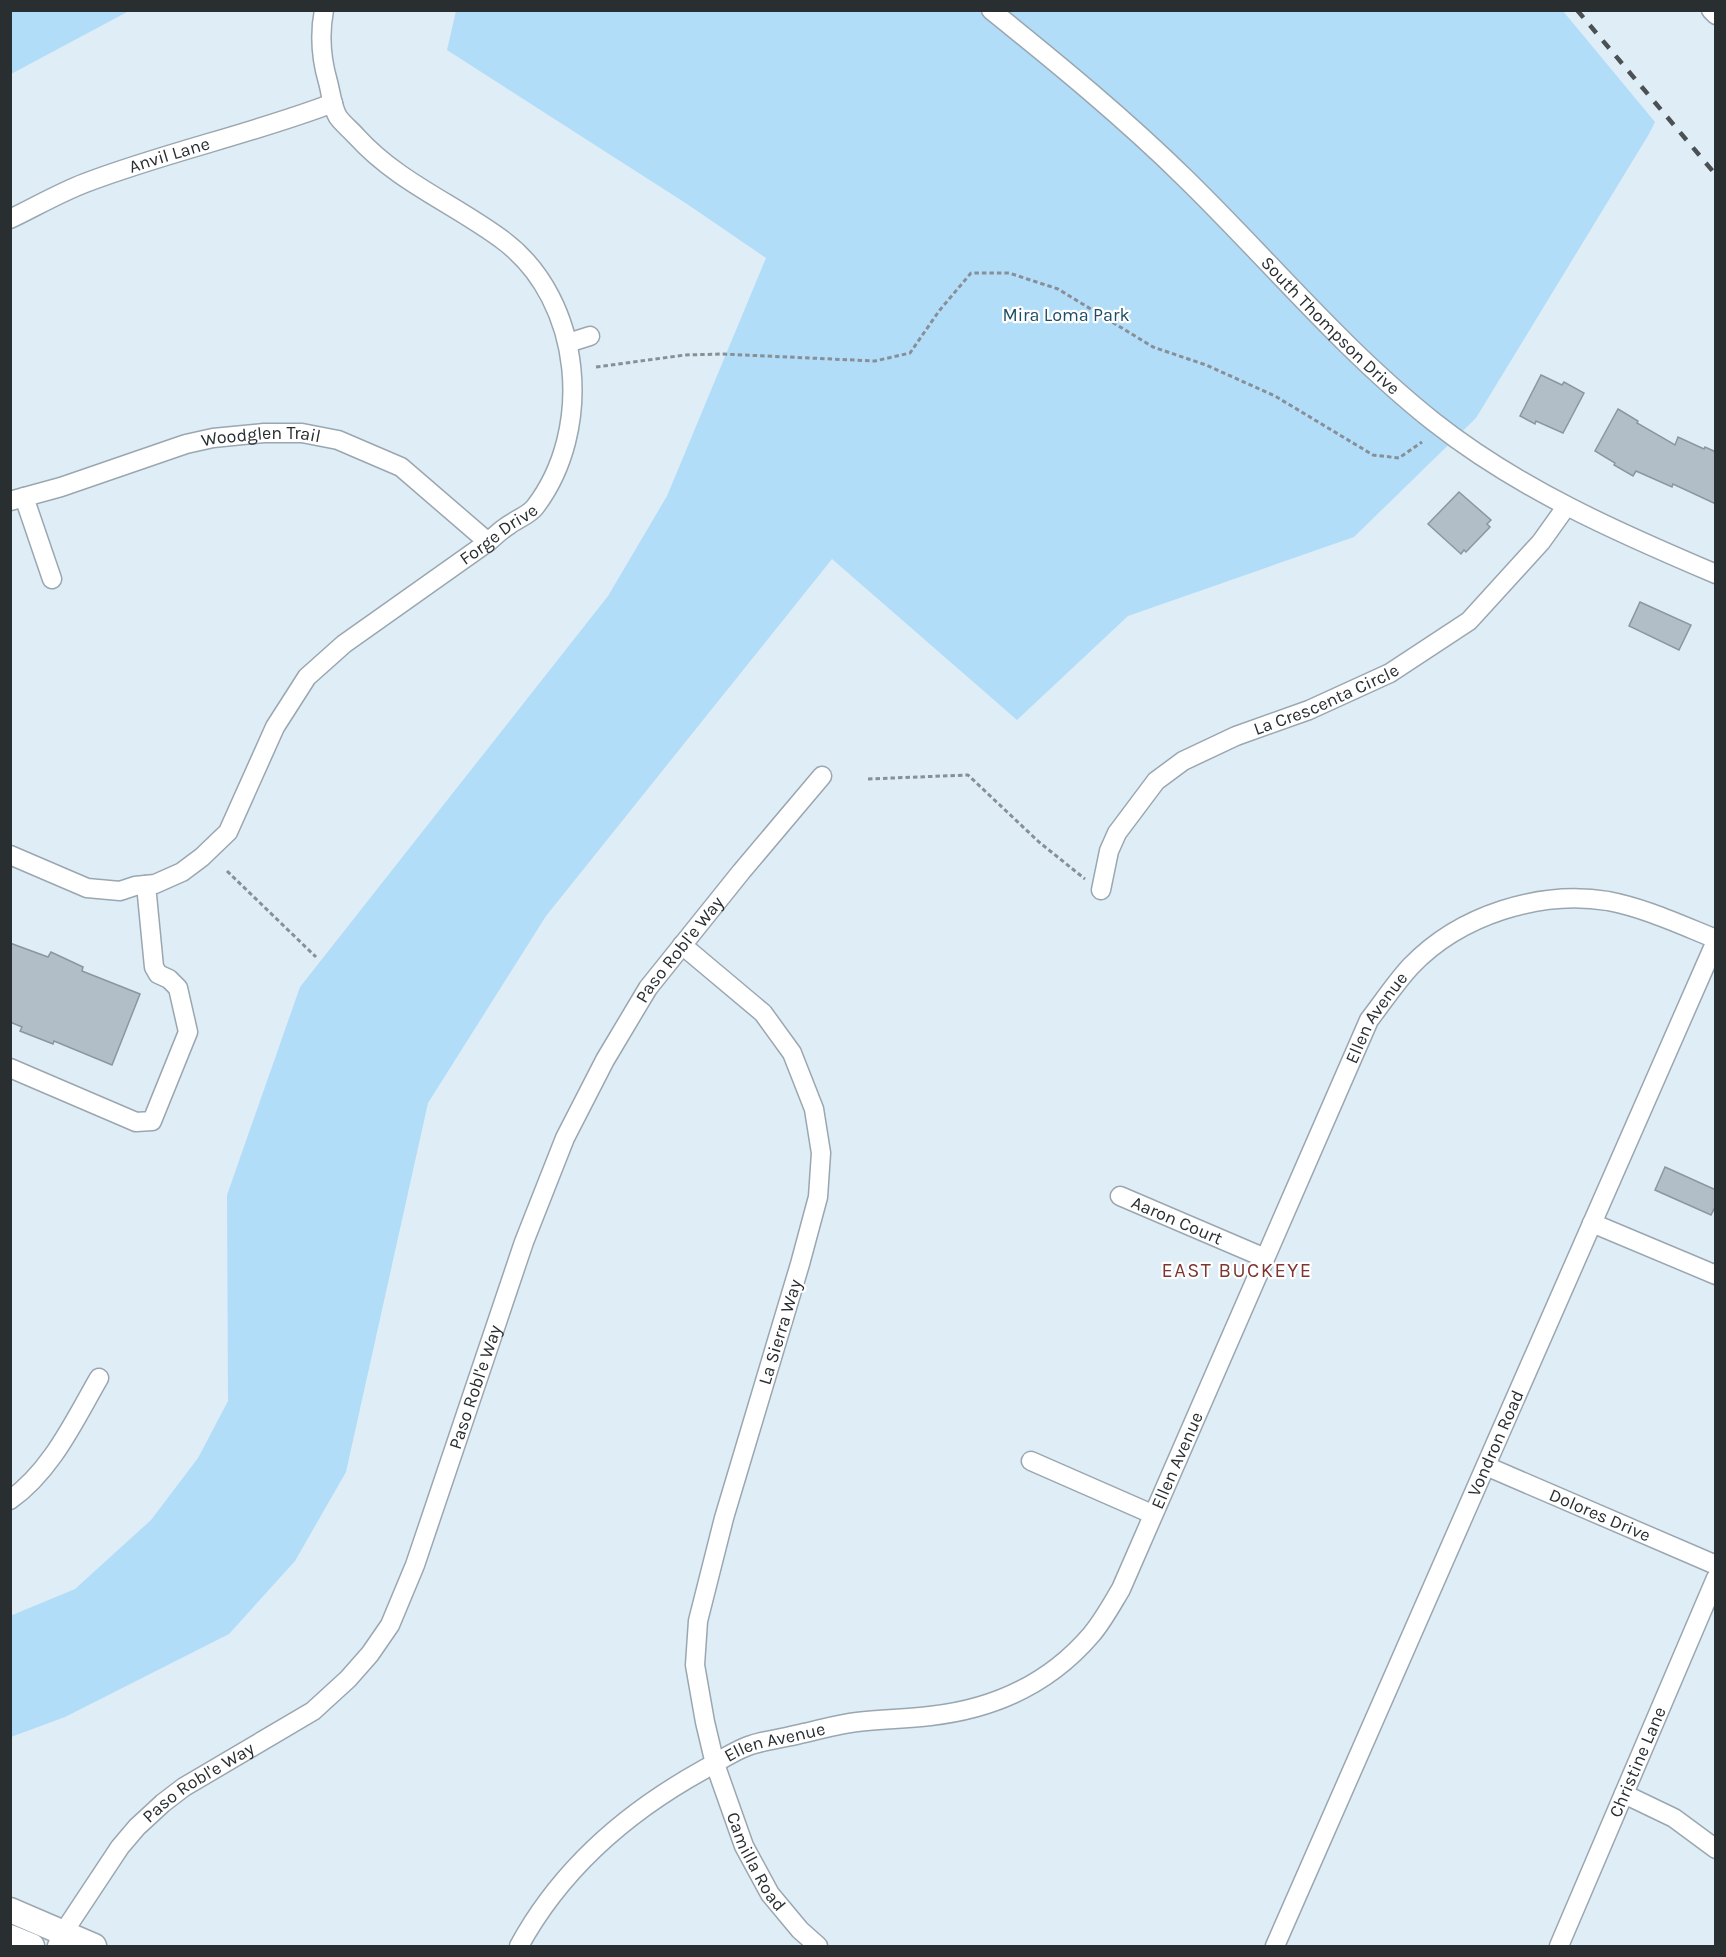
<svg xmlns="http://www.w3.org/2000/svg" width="1726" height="1957" font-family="Karla,sans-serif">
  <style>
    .green { fill: #b2ddf9 }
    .building { fill: #b1bec7; stroke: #8a979f; stroke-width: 1.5 }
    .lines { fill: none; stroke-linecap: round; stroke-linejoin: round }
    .minor-casing { stroke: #9aa7b0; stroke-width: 21 }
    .major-casing { stroke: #9aa7b0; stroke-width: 27 }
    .path { stroke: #869096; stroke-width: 3; stroke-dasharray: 4.5 3; stroke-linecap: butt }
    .minor { stroke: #fff; stroke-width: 18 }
    .major { stroke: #fff; stroke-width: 24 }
    .rail { stroke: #4a5054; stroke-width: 4.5; stroke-dasharray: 10 10; stroke-linecap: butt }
    .labels { text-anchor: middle; stroke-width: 4.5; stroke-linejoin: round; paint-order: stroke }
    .street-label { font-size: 18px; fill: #292e31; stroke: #fff }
    .park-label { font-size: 18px; fill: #1f4d67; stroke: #fff }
    .neighbourhood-label { font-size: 20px; letter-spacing: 1.5px; fill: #7c3530; stroke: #fff }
  </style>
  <rect width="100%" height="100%" fill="#dfedf6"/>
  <!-- green -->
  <g class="green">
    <polygon points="11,10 129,10 129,11 11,74"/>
    <polygon points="456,11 1563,11 1655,122 1649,134 1476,418 1354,537 1128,616 1017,720 832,559 546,916 428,1103 346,1472 295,1561 229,1634 65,1717 11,1737 10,1616 75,1589 151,1520 198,1458 228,1401 227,1195 300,987 608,596 667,496 766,258 687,204 447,50"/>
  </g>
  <!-- building -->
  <g class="building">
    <polygon points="1541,375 1562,385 1564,382 1584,393 1563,433 1536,421 1535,424 1520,416"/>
    <polygon points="1618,409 1638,421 1637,423 1675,445 1678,437 1704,449 1705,447 1716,452 1716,504 1673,484 1672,487 1636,471 1633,476 1614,465 1615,463 1595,451"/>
    <polygon points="1459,492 1491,520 1487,524 1490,527 1466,552 1464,550 1461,554 1428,524"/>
    <polygon points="1640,602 1691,625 1679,650 1629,626"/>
    <polygon points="10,943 48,957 51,952 83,967 82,971 140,994 112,1065 54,1041 53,1044 20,1031 22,1027 10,1022"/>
    <polygon points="1665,1167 1716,1190 1716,1205 1711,1215 1655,1190"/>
  </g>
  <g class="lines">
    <defs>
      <g id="minor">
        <path id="s1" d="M991 10C1058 64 1124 118 1185 178 1268 259 1343 350 1434 422 1519 489 1617 532 1716 574"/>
        <polyline points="1711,10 1716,15"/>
        <path id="s2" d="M10 219C35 207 59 193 85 183 166 152 252 134 333 103"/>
        <polyline points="568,343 590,336"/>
        <polyline points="24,497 52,579"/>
        <path id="s3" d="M10 501 61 487 186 444 213 438 264 433H302L338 440 401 467 488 542"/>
        <path id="s4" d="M10 855 87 888 120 891 135 886 155 884 182 872 202 857 228 832 275 727 307 677 344 644 488 542C495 536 501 530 509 525 517 519 529 515 535 507 594 430 583 301 504 241 455 204 399 183 357 137 351 130 343 124 338 117 332 107 331 93 328 82 321 58 319 36 324 10"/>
        <path id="s5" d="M1101 890 1109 851 1117 833 1156 781 1183 761 1236 736 1309 710 1390 673 1469 621 1541 542 1566 507"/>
        <path id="s6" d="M682 945 763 1013 792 1053 814 1109 821 1153 818 1197 800 1264 724 1518 698 1621 695 1665 705 1722 715 1764 744 1846 770 1894 800 1930 818 1946"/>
        <polyline points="10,1068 136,1122 152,1121 188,1032 178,988 169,979 158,974 154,967 146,885"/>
        <path id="s7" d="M1120 1196 1265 1258"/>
        <polyline points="1592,1223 1716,1275"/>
        <polyline points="1031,1461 1152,1514"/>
        <path id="s8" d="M1486 1466 1716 1565"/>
        <path d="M10 1500C52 1470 74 1421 99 1378"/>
        <polyline points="1624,1794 1674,1818 1716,1849"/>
        <path id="s9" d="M57 1946 63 1933 120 1847 137 1827 163 1803 184 1787 313 1711 348 1679 370 1654 390 1625 415 1565 524 1242 565 1138 605 1060 648 988 741 872 822 776"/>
        <path id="s10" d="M519 1946C561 1869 627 1812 703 1770 718 1762 735 1750 751 1745 767 1740 784 1738 800 1734 819 1730 838 1724 857 1722 881 1719 906 1719 930 1716 994 1709 1049 1684 1091 1635 1103 1621 1112 1604 1121 1589L1369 1020C1383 1002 1396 982 1411 966 1460 915 1539 890 1608 901 1645 908 1681 925 1716 939"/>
        <path id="s11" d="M1275 1946 1716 941"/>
        <path id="s12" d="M1559 1946 1716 1578"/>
      </g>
      <g id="major">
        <polyline points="10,1910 94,1946"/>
        <polyline points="10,1937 32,1946"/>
      </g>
    </defs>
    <!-- minor casing -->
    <use href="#minor" class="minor-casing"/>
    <!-- major casing -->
    <use href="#major" class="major-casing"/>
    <!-- path -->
    <g class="path">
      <polyline points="596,367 685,355 722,354 875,361 910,353 939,311 971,273 1009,273 1058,289 1153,347 1206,365 1275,396 1373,455 1399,458 1422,442"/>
      <polyline points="868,779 968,775 1039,842 1085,879"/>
      <polyline points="227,871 316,957"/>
    </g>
    <!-- minor -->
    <use href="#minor" class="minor"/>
    <!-- major -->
    <use href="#major" class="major"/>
    <!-- rail -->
    <polyline class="rail" points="1577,10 1716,175"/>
  </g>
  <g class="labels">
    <!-- street labels -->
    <g class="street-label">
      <text dy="6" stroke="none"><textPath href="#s2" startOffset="172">Anvil Lane</textPath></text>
      <text dy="6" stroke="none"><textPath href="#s1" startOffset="464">South Thompson Drive</textPath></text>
      <text dy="6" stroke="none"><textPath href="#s3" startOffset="261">Woodglen Trail</textPath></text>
      <text dy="6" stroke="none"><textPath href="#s4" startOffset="657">Forge Drive</textPath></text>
      <text dy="6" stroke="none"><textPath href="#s5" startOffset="314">La Crescenta Circle</textPath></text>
      <text dy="6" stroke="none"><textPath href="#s9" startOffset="1210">Paso Robl'e Way</textPath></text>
      <text dy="6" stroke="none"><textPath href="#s10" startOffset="1360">Ellen Avenue</textPath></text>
      <text dy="6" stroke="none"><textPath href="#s7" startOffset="62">Aaron Court</textPath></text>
      <text transform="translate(780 1332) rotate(-73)" y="6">La Sierra Way</text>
      <text dy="6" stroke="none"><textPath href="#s9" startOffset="724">Paso Robl'e Way</textPath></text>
      <text dy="6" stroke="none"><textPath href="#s11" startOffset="549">Vondron Road</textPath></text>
      <text dy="6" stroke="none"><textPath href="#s10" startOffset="874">Ellen Avenue</textPath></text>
      <text dy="6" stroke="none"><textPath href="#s8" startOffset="124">Dolores Drive</textPath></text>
      <text dy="6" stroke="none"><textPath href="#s10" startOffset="336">Ellen Avenue</textPath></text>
      <text dy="6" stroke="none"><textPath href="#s12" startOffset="200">Christine Lane</textPath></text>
      <text dy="6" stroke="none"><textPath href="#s9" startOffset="220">Paso Robl'e Way</textPath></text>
      <text dy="6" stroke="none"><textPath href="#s6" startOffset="996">Camilla Road</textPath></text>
    </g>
    <!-- park labels -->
    <g class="park-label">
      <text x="1066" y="321">Mira Loma Park</text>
    </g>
    <!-- neighbourhood labels -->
    <g class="neighbourhood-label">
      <text x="1237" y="1277">EAST BUCKEYE</text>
    </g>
  </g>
  <!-- border -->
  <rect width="1726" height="1957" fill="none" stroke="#292e31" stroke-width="24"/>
</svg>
